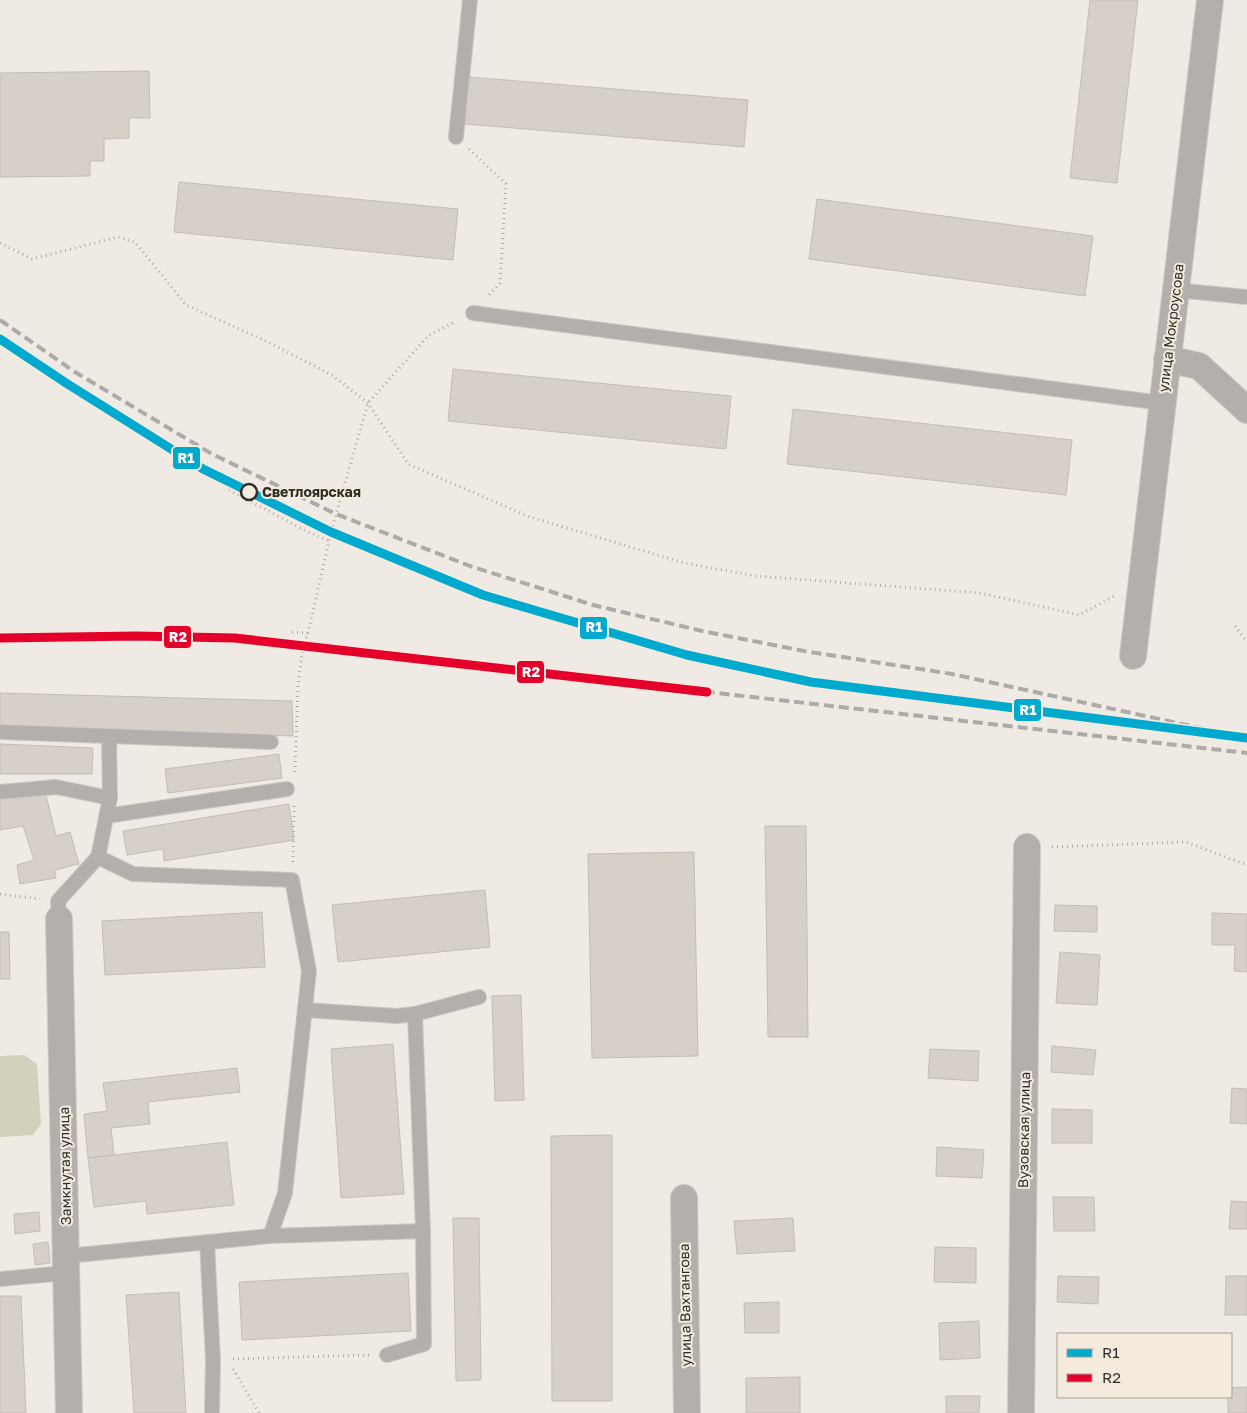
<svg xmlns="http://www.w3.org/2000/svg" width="1247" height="1413" font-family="'Golos Text',sans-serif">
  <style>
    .green { fill: #d2d2bc }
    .building { fill: #d7d0c8; stroke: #c2bdb8 }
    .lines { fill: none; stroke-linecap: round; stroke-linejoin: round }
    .lane-casing { stroke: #ccc8c2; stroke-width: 16 }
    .street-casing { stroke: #ccc8c2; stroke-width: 28 }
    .path { stroke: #afaca9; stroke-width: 3; stroke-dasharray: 1 4; stroke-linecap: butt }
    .lane { stroke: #b3afad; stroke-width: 14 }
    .street { stroke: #b3afad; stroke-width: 26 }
    .rail { stroke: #aeaaa8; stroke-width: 4; stroke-dasharray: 10 5; stroke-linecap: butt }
    .rail-1-casing { stroke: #f4ebde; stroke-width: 12 }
    .rail-2-casing { stroke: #f4ebde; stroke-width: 12 }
    .rail-1 { stroke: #00a9ce; stroke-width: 9 }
    .rail-2 { stroke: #e4002b; stroke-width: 9 }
    .stop-dot { fill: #f4ebde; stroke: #302d28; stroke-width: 2.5 }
    .labels { text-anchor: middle; stroke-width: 4; stroke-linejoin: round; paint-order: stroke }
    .street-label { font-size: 14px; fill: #302d28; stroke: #f4ebde }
    .stop-label { font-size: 14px; font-weight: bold; fill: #302d28; stroke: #f4ebde; text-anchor: start }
    .line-badge { stroke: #f4ebde; stroke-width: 2 }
    .badge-label { font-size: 14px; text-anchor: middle; font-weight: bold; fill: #fff }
  </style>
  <rect width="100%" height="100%" fill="#efeae3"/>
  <!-- green -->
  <polygon class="green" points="24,1055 37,1064 41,1124 33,1135 0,1137 0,1056"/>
  <!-- building -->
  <g class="building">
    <polygon points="1090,0 1138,0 1117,183 1070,178"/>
    <polygon points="149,71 150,118 129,118 129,138 104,139 104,161 90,161 90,176 0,177 0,73"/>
    <polygon points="469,77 748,100 744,147 465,124"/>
    <polygon points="179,182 458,209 453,260 174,232"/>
    <polygon points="817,199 1093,236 1085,296 809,259"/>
    <polygon points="453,369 731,396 726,449 448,421"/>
    <polygon points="793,409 1072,440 1066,495 787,464"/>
    <polygon points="0,693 292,701 293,736 0,728"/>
    <polygon points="0,744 93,748 92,774 0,774"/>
    <polygon points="279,754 282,778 168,793 165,769"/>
    <polygon points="46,795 56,836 70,832 79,864 55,870 56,878 20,884 17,865 34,860 23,826 0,830 0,798 7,796"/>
    <polygon points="289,804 294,840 164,861 163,849 127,855 123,831"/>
    <polygon points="765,826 806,826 808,1037 768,1037"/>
    <polygon points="694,852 698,1056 592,1058 588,854"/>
    <polygon points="485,890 490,947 338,962 332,905"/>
    <polygon points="1055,905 1097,906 1097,932 1054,931"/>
    <polygon points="262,912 265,967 105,975 102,921"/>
    <polygon points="1212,913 1247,914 1247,972 1234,971 1235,945 1212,945"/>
    <polygon points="0,932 9,932 10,979 0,979"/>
    <polygon points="1060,952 1100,955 1097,1005 1056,1003"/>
    <polygon points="521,995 524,1100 495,1101 492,996"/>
    <polygon points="393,1044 404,1194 341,1198 331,1049"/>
    <polygon points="1052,1046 1096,1050 1093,1075 1051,1072"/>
    <polygon points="930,1049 979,1051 978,1081 928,1078"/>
    <polygon points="237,1068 240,1092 148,1102 150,1124 111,1128 114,1155 88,1158 84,1114 107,1111 103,1083"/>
    <polygon points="1232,1088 1247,1089 1247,1124 1230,1123"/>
    <polygon points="1052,1109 1092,1110 1092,1143 1052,1143"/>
    <polygon points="612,1135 612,1401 552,1401 551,1136"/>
    <polygon points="227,1142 234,1205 147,1214 146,1201 94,1207 88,1158"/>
    <polygon points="937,1147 984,1150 982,1178 936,1176"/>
    <polygon points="1053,1197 1094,1197 1095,1231 1054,1231"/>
    <polygon points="1231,1201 1247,1202 1247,1229 1229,1229"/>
    <polygon points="39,1212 40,1231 15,1234 14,1214"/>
    <polygon points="453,1218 479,1218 481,1380 456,1381"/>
    <polygon points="793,1218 795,1251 737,1254 734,1221"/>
    <polygon points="48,1242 50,1263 35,1265 33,1244"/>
    <polygon points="935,1247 976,1248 976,1283 934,1282"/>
    <polygon points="408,1273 411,1331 242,1340 239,1282"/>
    <polygon points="1058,1276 1099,1277 1098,1304 1057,1302"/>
    <polygon points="1226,1276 1247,1276 1247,1315 1225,1315"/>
    <polygon points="179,1292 186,1413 134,1413 126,1295"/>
    <polygon points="0,1296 21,1296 26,1413 0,1413"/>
    <polygon points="779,1302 779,1333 745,1333 744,1303"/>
    <polygon points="979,1321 980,1358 940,1360 939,1323"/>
    <polygon points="800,1377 800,1413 746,1413 746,1378"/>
    <polygon points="1247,1387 1247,1413 1228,1413 1228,1397 1231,1397 1231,1388"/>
    <polygon points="946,1396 980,1396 979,1413 946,1413"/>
  </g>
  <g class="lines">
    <defs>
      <g id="lane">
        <polyline points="456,137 470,0"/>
        <polyline points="1175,290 1247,297"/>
        <polyline points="473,313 1162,403"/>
        <polyline points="0,732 109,736 110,798 98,857 58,901 59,919"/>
        <polyline points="109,736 271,742"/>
        <polyline points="0,792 56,787 110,798"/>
        <polyline points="106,816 287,789"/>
        <polyline points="98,857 133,874 292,880 309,971 285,1193 270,1236"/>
        <polyline points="305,1010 397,1016 415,1014 479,997"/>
        <polyline points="207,1242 213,1360 212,1413"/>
        <polyline points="67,1256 270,1236 423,1231"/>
        <polyline points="0,1279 66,1273"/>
        <polyline points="387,1355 424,1344 423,1231 415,1014"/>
      </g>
      <g id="street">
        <polyline points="1167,359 1199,366 1247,410"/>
        <polyline points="1133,656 1210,0"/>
        <polyline points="59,919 69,1413"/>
        <polyline points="684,1198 687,1413"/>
        <polyline points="1021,1413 1027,847"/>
      </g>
    </defs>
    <!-- lane casing -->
    <use href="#lane" class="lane-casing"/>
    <!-- street casing -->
    <use href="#street" class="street-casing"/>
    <!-- path -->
    <g class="path">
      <polyline points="469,149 506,184 500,283 489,295"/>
      <polyline points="0,243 32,259 118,237 135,242 186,305 268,342 332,375 368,403 408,464 530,517 684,563 756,576 980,593 1079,615 1114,596"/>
      <polyline points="229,490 304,530 329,541"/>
      <polyline points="1235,626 1247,642"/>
      <polyline points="292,632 308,633"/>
      <polyline points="295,772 298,684 303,646 308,633 331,532 368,403 429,335 455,322"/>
      <polyline points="1052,847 1186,842 1247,865"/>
      <polyline points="293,862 294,806"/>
      <polyline points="0,894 40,899"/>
      <polyline points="233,1359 369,1355"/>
      <polyline points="233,1369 259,1413"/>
    </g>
    <!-- lane -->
    <use href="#lane" class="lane"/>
    <!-- street -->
    <use href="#street" class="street"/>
    <!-- rail -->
    <g class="rail">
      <polyline points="0,320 75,372 212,454 336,514 470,566 593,605 702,631 804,651 952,674 1242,737"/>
      <polyline points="496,668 1247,753"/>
    </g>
    <defs>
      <polyline id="rail-1" points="0,339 66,383 203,469 331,532 483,595 687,655 811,682 1247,738"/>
      <polyline id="rail-2" points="0,638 136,636 235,638 707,692"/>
    </defs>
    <!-- rail-1 casing -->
    <use href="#rail-1" class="rail-1-casing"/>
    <!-- rail-2 casing -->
    <use href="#rail-2" class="rail-2-casing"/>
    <!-- rail-1 -->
    <use href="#rail-1" class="rail-1"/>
    <!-- rail-2 -->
    <use href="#rail-2" class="rail-2"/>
  </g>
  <!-- markers -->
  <circle class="stop-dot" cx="249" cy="492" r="8"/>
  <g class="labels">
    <!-- street labels -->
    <g class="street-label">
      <text transform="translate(1171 328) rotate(-83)" y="5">улица Мокроусова</text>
      <text transform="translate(1024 1130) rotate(-89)" y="5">Вузовская улица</text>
      <text transform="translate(65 1166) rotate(-91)" y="5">Замкнутая улица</text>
      <text transform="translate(685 1305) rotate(-91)" y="5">улица Вахтангова</text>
    </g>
    <!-- stop labels -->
    <g class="stop-label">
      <text x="262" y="497">Светлоярская</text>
    </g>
  </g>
  <g class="line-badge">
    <rect x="172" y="446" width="29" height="24" rx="5" fill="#00a9ce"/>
    <rect x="579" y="616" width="29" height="24" rx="5" fill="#00a9ce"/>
    <rect x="163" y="625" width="29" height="24" rx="5" fill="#e4002b"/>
    <rect x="516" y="660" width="29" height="24" rx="5" fill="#e4002b"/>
    <rect x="1013" y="698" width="29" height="24" rx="5" fill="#00a9ce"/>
  </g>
  <g class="badge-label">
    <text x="186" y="463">R1</text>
    <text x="594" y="632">R1</text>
    <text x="178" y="642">R2</text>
    <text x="531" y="677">R2</text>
    <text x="1028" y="715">R1</text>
  </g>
  <!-- legend -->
  <rect x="1057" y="1333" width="175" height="65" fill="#f4ebde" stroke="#a69f95"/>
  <rect x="1067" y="1349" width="25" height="8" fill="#00a9ce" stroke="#a69f95"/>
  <text x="1102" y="1358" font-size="15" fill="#302d28">R1</text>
  <rect x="1067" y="1374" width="25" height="8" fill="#e4002b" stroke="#a69f95"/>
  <text x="1102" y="1383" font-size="15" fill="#302d28">R2</text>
</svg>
